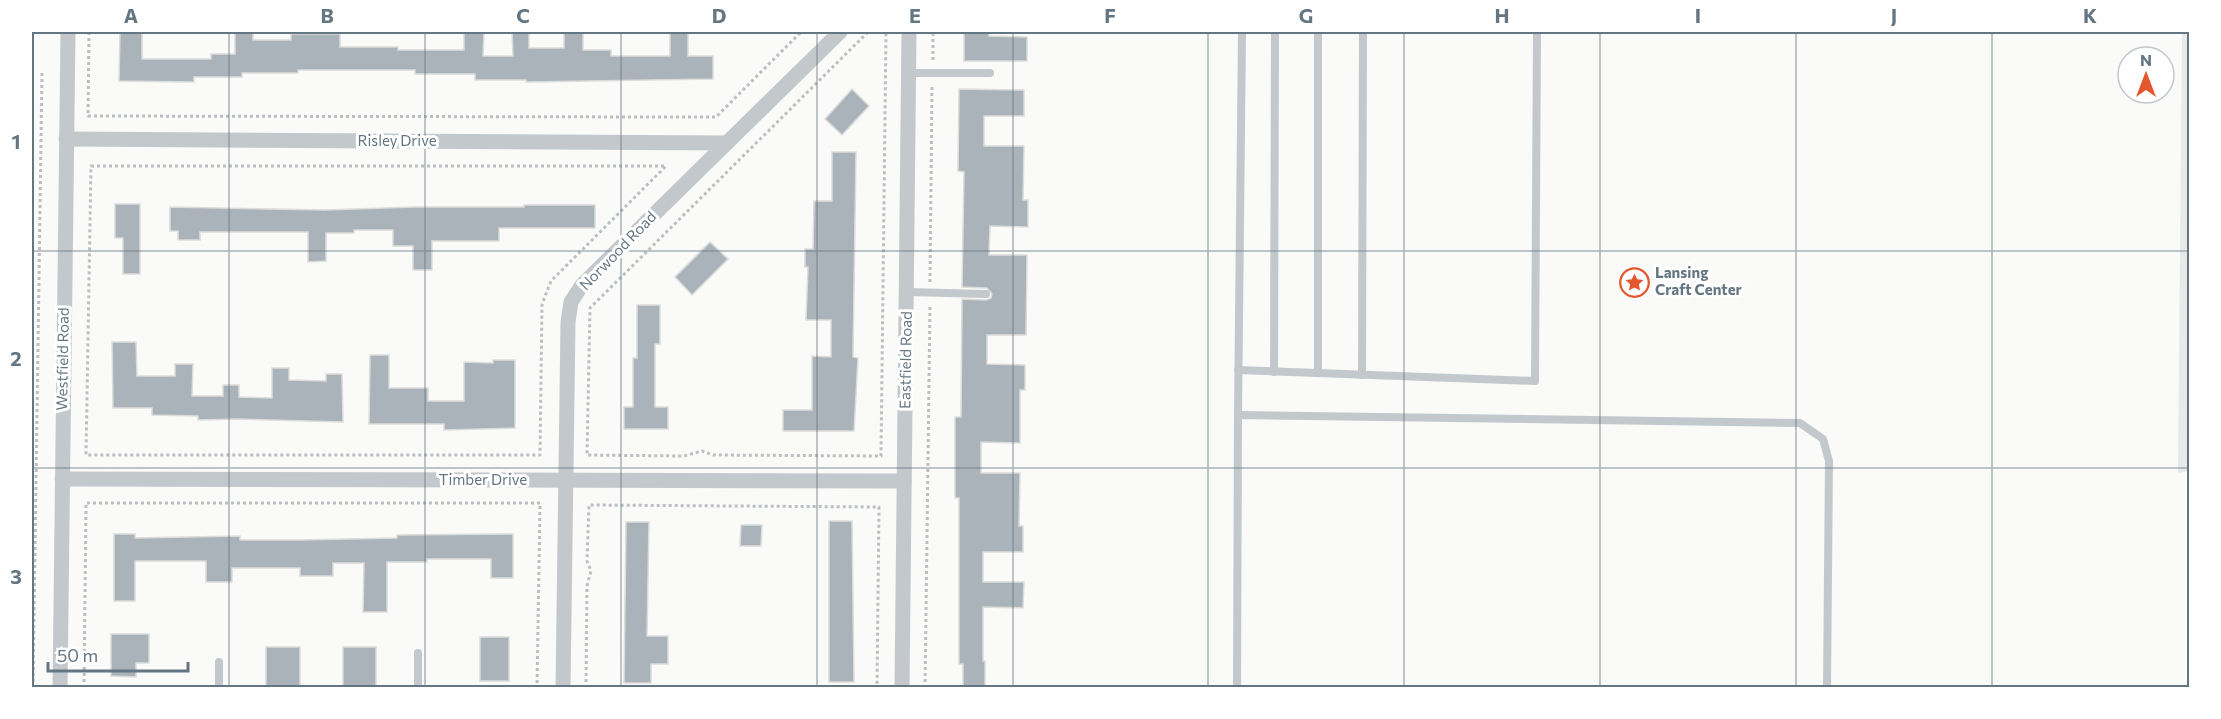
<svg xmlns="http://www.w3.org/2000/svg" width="2221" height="719" font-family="Commissioner,sans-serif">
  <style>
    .built { fill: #e8e9e9 }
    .building { fill: #aab3b9; stroke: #dcdcda; stroke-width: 1.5 }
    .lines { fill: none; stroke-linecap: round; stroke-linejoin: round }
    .path { stroke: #bbbfc2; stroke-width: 3; stroke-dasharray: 3 3; stroke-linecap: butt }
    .service { stroke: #c3c8cc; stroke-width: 8 }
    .minor { stroke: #c3c8cc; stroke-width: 15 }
    .grid { fill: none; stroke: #657683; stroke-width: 1.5; stroke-opacity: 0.55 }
    .labels { text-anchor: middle; stroke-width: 6; stroke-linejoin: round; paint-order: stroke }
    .street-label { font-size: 15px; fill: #657683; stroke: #fff }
    .poi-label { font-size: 15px; font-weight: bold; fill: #657683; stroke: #fff; text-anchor: start }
    .neatline { fill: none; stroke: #657683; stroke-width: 2 }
    .grid-label { font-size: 20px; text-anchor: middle; font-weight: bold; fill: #657683 }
  </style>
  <rect width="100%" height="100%" fill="#fafaf8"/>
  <!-- built -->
  <polygon class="built" points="2182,32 2190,32 2190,471 2178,473"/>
  <!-- building -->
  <g class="building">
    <polygon points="120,32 142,32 142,59 211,59 211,54 235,54 235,32 253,32 253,40 291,40 291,34 340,34 340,47 398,47 398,50 464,50 464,32 484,32 483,56 513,56 512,32 529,32 529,48 564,48 564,32 583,32 583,50 611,50 611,56 670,56 670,32 688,32 688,56 713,56 713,79 526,82 526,80 475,80 475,74 415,74 415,70 298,70 298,73 242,73 242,77 194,77 194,82 119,81"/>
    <polygon points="964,32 989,32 989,36 1027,37 1027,61 964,61"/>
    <polygon points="852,89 869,106 842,135 825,119"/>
    <polygon points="959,89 1024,90 1024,116 984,116 984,146 1024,146 1023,200 1028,200 1028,227 990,226 989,255 1027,255 1026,335 987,335 987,364 1025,365 1025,390 1020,390 1020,443 981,442 981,473 1020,473 1019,526 1023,526 1023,552 983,552 983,582 1024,582 1023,608 983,607 983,661 985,661 985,687 963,687 963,664 959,664 959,498 955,498 955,417 961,417 962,299 986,300 991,298 992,294 987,288 962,287 964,172 958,171"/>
    <polygon points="832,152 856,152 853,357 858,358 854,431 783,431 783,410 812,410 812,356 831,357 831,320 806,320 808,267 805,267 805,249 813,249 814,201 832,201"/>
    <polygon points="115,204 140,204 140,274 123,274 123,238 115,238"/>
    <polygon points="524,205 595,205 595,228 499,228 499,241 432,241 432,270 413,270 413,246 393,246 393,230 354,230 354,233 326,233 326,261 308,262 308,232 200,232 200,240 178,240 178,231 170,231 170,207 325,210 414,207 524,207"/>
    <polygon points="710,242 728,259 692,295 675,277"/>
    <polygon points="637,305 660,305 660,344 655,344 655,407 668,407 668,429 624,429 624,407 633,407 633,358 637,358"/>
    <polygon points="112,342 136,342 137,376 175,376 175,364 193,364 192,396 223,396 223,385 239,385 239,397 272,398 272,368 289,368 289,380 326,381 326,374 342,374 343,422 239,419 198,420 198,416 152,415 152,408 113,408"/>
    <polygon points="370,355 389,355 389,388 428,388 428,401 464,401 464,362 493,363 493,360 515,360 515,428 444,430 444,424 369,424"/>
    <polygon points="829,521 852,521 854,682 829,682"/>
    <polygon points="626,522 649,522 647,636 668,636 668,664 651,664 651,683 624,683"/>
    <polygon points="741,525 762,525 761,546 740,546"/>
    <polygon points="114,534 135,534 135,538 240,536 240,540 300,540 397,538 397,535 513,534 513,578 491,578 491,559 427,559 427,562 387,562 387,612 363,612 364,563 333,563 333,576 300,576 300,568 232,568 232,582 206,582 206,561 135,561 135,601 114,601"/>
    <polygon points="111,634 149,634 149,663 136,663 136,677 111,676"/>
    <rect x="480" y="637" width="29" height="44"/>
    <rect x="266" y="647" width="34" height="40"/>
    <rect x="343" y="647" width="33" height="40"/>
  </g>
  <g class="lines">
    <!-- path -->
    <g class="path">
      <polyline points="89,32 88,116 669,117 716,117 801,32"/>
      <polyline points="868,32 590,308 587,455 684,456 702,451 713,455 881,456 886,32"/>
      <polyline points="933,60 933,32"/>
      <polygon points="91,166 666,166 551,281 542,304 540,455 86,455"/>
      <polyline points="930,282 932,84"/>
      <polyline points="33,688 42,73"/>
      <polyline points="84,688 86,503 540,503 537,688"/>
      <polyline points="586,688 587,586 591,571 587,561 589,505 879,507 877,688"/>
      <polyline points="925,688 930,306"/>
    </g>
    <!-- service -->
    <g class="service">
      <polyline points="909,73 990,73"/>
      <polyline points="907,292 986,294"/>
      <polyline points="1238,370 1535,381 1537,32"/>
      <polyline points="1274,372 1275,32"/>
      <polyline points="1318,373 1318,32"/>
      <polyline points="1362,375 1363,32"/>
      <polyline points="1238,415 1242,32"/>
      <polyline points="219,688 219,662"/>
      <polyline points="418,688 418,653"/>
      <polyline points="1237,688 1238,415 1800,423 1823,439 1829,461 1827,688"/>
    </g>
    <!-- minor -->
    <g class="minor">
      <polyline points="66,139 727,143"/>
      <polyline points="62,479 904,481"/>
      <polyline points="60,688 68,32"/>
      <polyline points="563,688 568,322 571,302 582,285 840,32"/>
      <polyline points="902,688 909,32"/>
    </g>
  </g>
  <!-- grid -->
  <path class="grid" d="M229 32V688M425 32V688M621 32V688M817 32V688M1013 32V688M1208 32V688M1404 32V688M1600 32V688M1796 32V688M1992 32V688M32 251H2190M32 468H2190"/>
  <!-- icons -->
  <defs>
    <symbol id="sight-ring" viewBox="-11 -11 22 22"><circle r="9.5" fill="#fff" stroke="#e4572e" stroke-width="1.5"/><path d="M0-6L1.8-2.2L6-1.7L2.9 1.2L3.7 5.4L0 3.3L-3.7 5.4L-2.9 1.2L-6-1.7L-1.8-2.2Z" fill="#e4572e"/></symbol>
  </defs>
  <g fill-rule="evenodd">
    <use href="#sight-ring" x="1618" y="266" width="33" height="33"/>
  </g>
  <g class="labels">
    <!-- street labels -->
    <g class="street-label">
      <text x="397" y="146">Risley Drive</text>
      <text transform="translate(618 251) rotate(-46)" y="5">Norwood Road</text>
      <text transform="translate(63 359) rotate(-89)" y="5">Westfield Road</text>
      <text transform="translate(906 360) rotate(-89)" y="5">Eastfield Road</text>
      <text x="483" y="485">Timber Drive</text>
    </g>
    <!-- poi labels -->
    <g class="poi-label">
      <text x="1655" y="278">Lansing<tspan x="1655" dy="17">Craft Center</tspan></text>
    </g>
  </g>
  <!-- border -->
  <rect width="2221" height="719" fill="none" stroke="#ffffff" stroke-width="66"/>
  <!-- north arrow -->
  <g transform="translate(2146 75)"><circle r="28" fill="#ffffff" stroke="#c1c8cd" stroke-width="1.5"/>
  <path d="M0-4.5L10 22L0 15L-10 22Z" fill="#e4572e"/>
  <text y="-9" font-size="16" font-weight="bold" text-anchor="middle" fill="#657683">N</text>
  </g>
  <!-- scale -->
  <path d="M48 662v9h140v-9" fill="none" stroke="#657683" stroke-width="3"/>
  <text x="57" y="662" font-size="18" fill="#657683" stroke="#ffffff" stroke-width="4.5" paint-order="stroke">50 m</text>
  <rect x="33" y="33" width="2155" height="653" class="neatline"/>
  <g class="grid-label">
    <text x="131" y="23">A</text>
    <text x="327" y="23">B</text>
    <text x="523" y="23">C</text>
    <text x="719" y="23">D</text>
    <text x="915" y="23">E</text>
    <text x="1110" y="23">F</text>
    <text x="1306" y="23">G</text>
    <text x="1502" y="23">H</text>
    <text x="1698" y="23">I</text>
    <text x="1894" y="23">J</text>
    <text x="2090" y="23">K</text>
    <text x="16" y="149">1</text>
    <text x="16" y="366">2</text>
    <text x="16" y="584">3</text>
  </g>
</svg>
